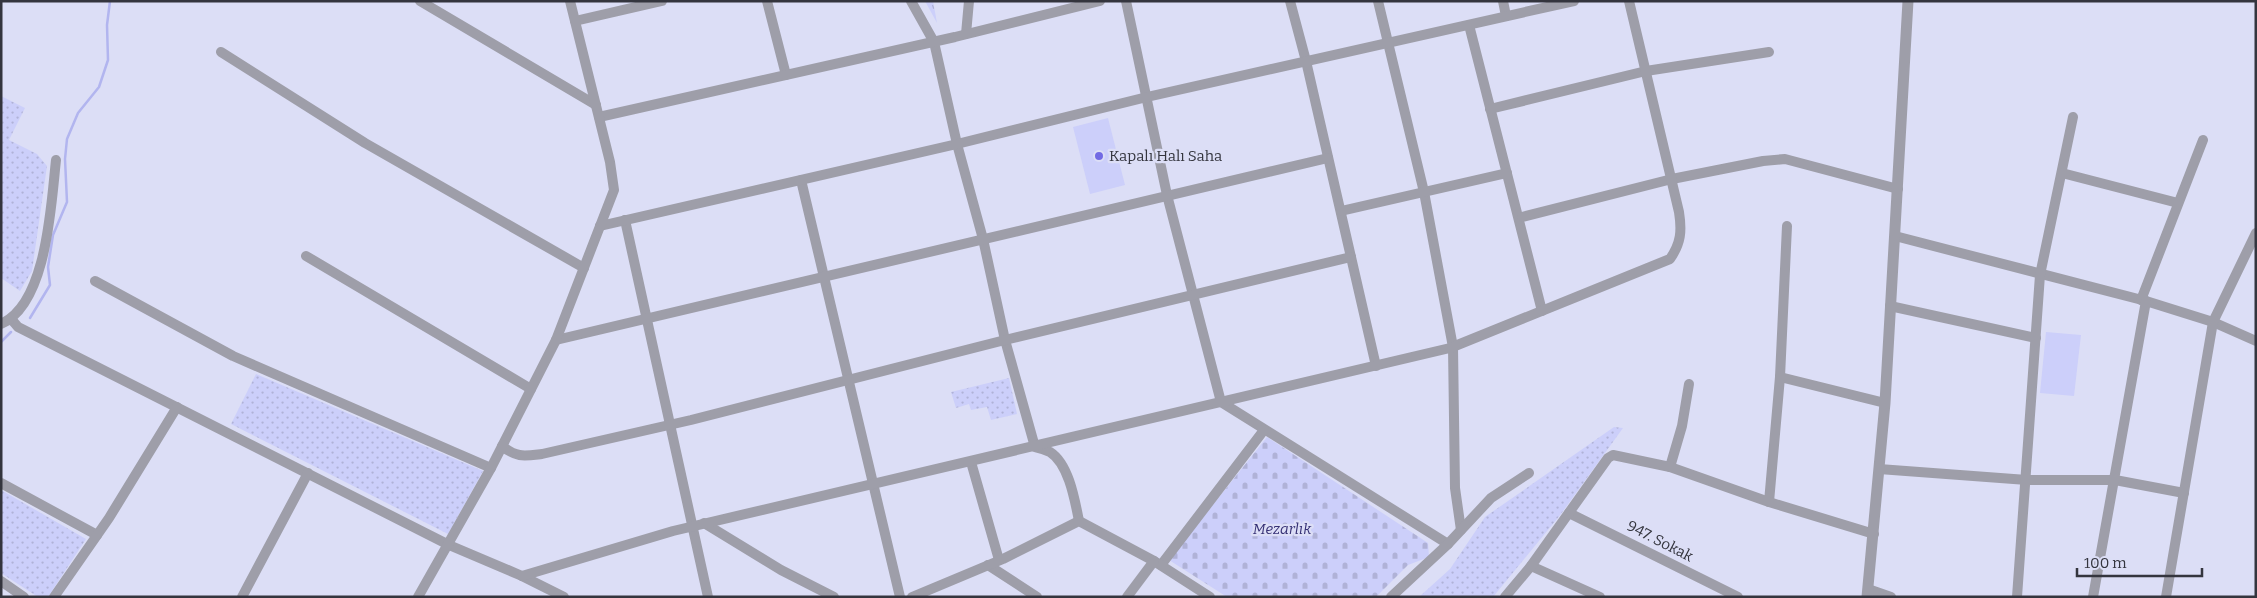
<svg xmlns="http://www.w3.org/2000/svg" width="2257" height="598" font-family="Bitter,serif">
  <style>
    .grass { fill: url(#grass-tufts) }
    .cemetery { fill: url(#cemetery-stones) }
    .park { fill: url(#park-dots) }
    .pitch { fill: #cccffa }
    .lines { fill: none; stroke-linecap: round; stroke-linejoin: round }
    .stream { stroke: #b2b5ef; stroke-width: 2.5 }
    .minor { stroke: #9e9ea9; stroke-width: 10 }
    .tertiary { stroke: #9e9ea9; stroke-width: 11 }
    .poi-dot { fill: #726ae4; stroke: #dcdef6; stroke-width: 2 }
    .labels { text-anchor: middle; stroke-width: 4.5; stroke-linejoin: round; paint-order: stroke }
    .poi-label { font-size: 15px; fill: #34353e; stroke: #dcdef6; text-anchor: start }
    .park-label { font-size: 15px; font-style: italic; fill: #363175; stroke: #dcdef6 }
    .street-label { font-size: 15px; fill: #34353e; stroke: #dcdef6 }
  </style>
  <defs>
    <pattern id="grass-tufts" width="24" height="20" patternUnits="userSpaceOnUse" patternTransform="scale(1.25)"><rect width="24" height="20" fill="#cccffa"/><path d="M3 7l-1-3M5 7V3M7 7l1-3M15 17l-1-3M17 17v-4M19 17l1-3" fill="none" stroke="#b0b2d7"/></pattern>
    <pattern id="cemetery-stones" width="16" height="16" patternUnits="userSpaceOnUse" patternTransform="scale(1.25)"><rect width="16" height="16" fill="#cccffa"/><path d="M2 7V4a2 2 0 0 1 4 0v3zM10 15v-3a2 2 0 0 1 4 0v3z" fill="#b0b2d7"/></pattern>
    <pattern id="park-dots" width="8" height="8" patternUnits="userSpaceOnUse" patternTransform="scale(1.25)"><rect width="8" height="8" fill="#cccffa"/><path d="M2 2h.1M6 6h.1" fill="none" stroke="#b0b2d7" stroke-width="1.8" stroke-linecap="round"/></pattern>
  </defs>
  <rect width="100%" height="100%" fill="#dcdef6"/>
  <!-- grass -->
  <polygon class="grass" points="925,1 933,1 937,23"/>
  <!-- cemetery -->
  <polygon class="cemetery" points="1267,437 1428,543 1429,557 1408,565 1376,597 1227,597 1169,560"/>
  <!-- park -->
  <g class="park">
    <polygon points="1,96 25,108 9,140 37,154 47,166 32,271 20,291 1,278"/>
    <polygon points="256,374 483,471 448,534 231,424"/>
    <polygon points="1009,378 1017,414 991,420 987,407 971,410 969,404 956,408 951,392"/>
    <polygon points="1614,427 1623,428 1561,514 1493,597 1419,597 1450,569 1485,517"/>
    <polygon points="1,490 86,539 48,597 38,597 1,573"/>
  </g>
  <!-- pitch -->
  <g class="pitch">
    <polygon points="1108,118 1125,185 1090,194 1073,127"/>
    <polygon points="2046,332 2081,335 2074,396 2040,393"/>
  </g>
  <g class="lines">
    <!-- stream -->
    <g class="stream">
      <polyline points="30,318 50,285 48,267 53,235 67,202 65,159 67,139 78,113 99,87 108,60 107,25 110,1"/>
      <polyline points="1,342 11,332"/>
    </g>
    <!-- minor -->
    <g class="minor">
      <polyline points="420,1 596,105"/>
      <polyline points="767,1 786,75"/>
      <path d="M911 1 934 42 957 144 983 239 1005 340 1035 447C1040 448 1046 450 1050 452 1069 464 1075 501 1079 521"/>
      <polyline points="1126,1 1167,195 1221,402 1448,544"/>
      <polyline points="1290,1 1306,61 1376,366"/>
      <polyline points="1378,1 1424,192 1453,347 1455,488 1461,530"/>
      <polyline points="1503,1 1506,16"/>
      <polyline points="575,21 662,1"/>
      <polyline points="1469,25 1542,311"/>
      <polyline points="966,34 969,1"/>
      <polyline points="221,52 365,143 584,268"/>
      <polyline points="1490,109 1646,71 1769,52"/>
      <polyline points="599,117 955,37 1100,1"/>
      <polyline points="2062,173 2178,203"/>
      <polyline points="801,180 900,597"/>
      <polyline points="1341,211 1507,173"/>
      <polyline points="1522,217 1672,179 1763,161 1785,159 1898,189"/>
      <polyline points="625,220 708,597"/>
      <polyline points="600,226 957,144 1147,97 1574,1"/>
      <polyline points="1895,236 2146,301 2213,322 2256,341"/>
      <polyline points="306,256 531,389"/>
      <polyline points="95,281 233,356 491,468"/>
      <polyline points="2141,300 2203,140"/>
      <polyline points="1890,306 2036,338"/>
      <polyline points="12,320 18,327 449,545 522,576 564,597"/>
      <path d="M1 324C47 304 51 205 56 160"/>
      <polyline points="556,340 1328,158"/>
      <polyline points="1780,377 1885,403"/>
      <path d="M502 446C517 458 524 456 542 454L691 420 1005 340 1351 257"/>
      <polyline points="971,462 999,560"/>
      <polyline points="1670,467 1682,426 1689,384"/>
      <polyline points="1879,469 2027,480 2115,480 2184,493"/>
      <polyline points="1,483 97,535"/>
      <polyline points="1769,502 1780,377 1787,226"/>
      <polyline points="1569,513 1738,597"/>
      <polyline points="704,523 781,570 834,597"/>
      <polyline points="988,565 1037,597"/>
      <polyline points="1161,565 1264,430"/>
      <polyline points="1531,566 1600,597"/>
      <path d="M522 576 673 531 1450 348 1670 259C1681 243 1682 231 1679 212L1629 1"/>
      <polyline points="1,581 24,597"/>
      <polyline points="1868,589 1891,597"/>
      <polyline points="54,597 109,518 177,407"/>
      <polyline points="242,597 308,473"/>
      <polyline points="418,597 491,468 556,340 614,190 610,162 570,1"/>
      <polyline points="912,597 1003,559 1079,521 1154,561 1210,597"/>
      <polyline points="1127,597 1154,561"/>
      <polyline points="1391,597 1448,544 1491,498 1529,473"/>
      <polyline points="1505,597 1531,566 1608,458 1613,455 1670,467 1769,502 1874,534"/>
      <polyline points="2017,597 2040,275 2073,117"/>
      <polyline points="2093,597 2146,301"/>
      <polyline points="2166,597 2213,322 2256,233"/>
    </g>
    <!-- tertiary -->
    <polyline class="tertiary" points="1867,597 1885,403 1908,1"/>
  </g>
  <!-- markers -->
  <circle class="poi-dot" cx="1099" cy="156" r="5"/>
  <g class="labels">
    <!-- poi labels -->
    <g class="poi-label">
      <text x="1109" y="161">Kapalı Halı Saha</text>
    </g>
    <!-- park labels -->
    <g class="park-label">
      <text x="1282" y="534">Mezarlık</text>
    </g>
    <!-- street labels -->
    <g class="street-label">
      <text transform="translate(1660 541) rotate(27)" y="5">947. Sokak</text>
    </g>
  </g>
  <!-- border -->
  <rect width="2257" height="598" fill="none" stroke="#34353e" stroke-width="5"/>
  <!-- scale -->
  <path d="M2077 568v8h125v-8" fill="none" stroke="#34353e" stroke-width="2.5"/>
  <text x="2084" y="568" font-size="15" fill="#34353e" stroke="#dcdef6" stroke-width="4" paint-order="stroke">100 m</text>
</svg>
